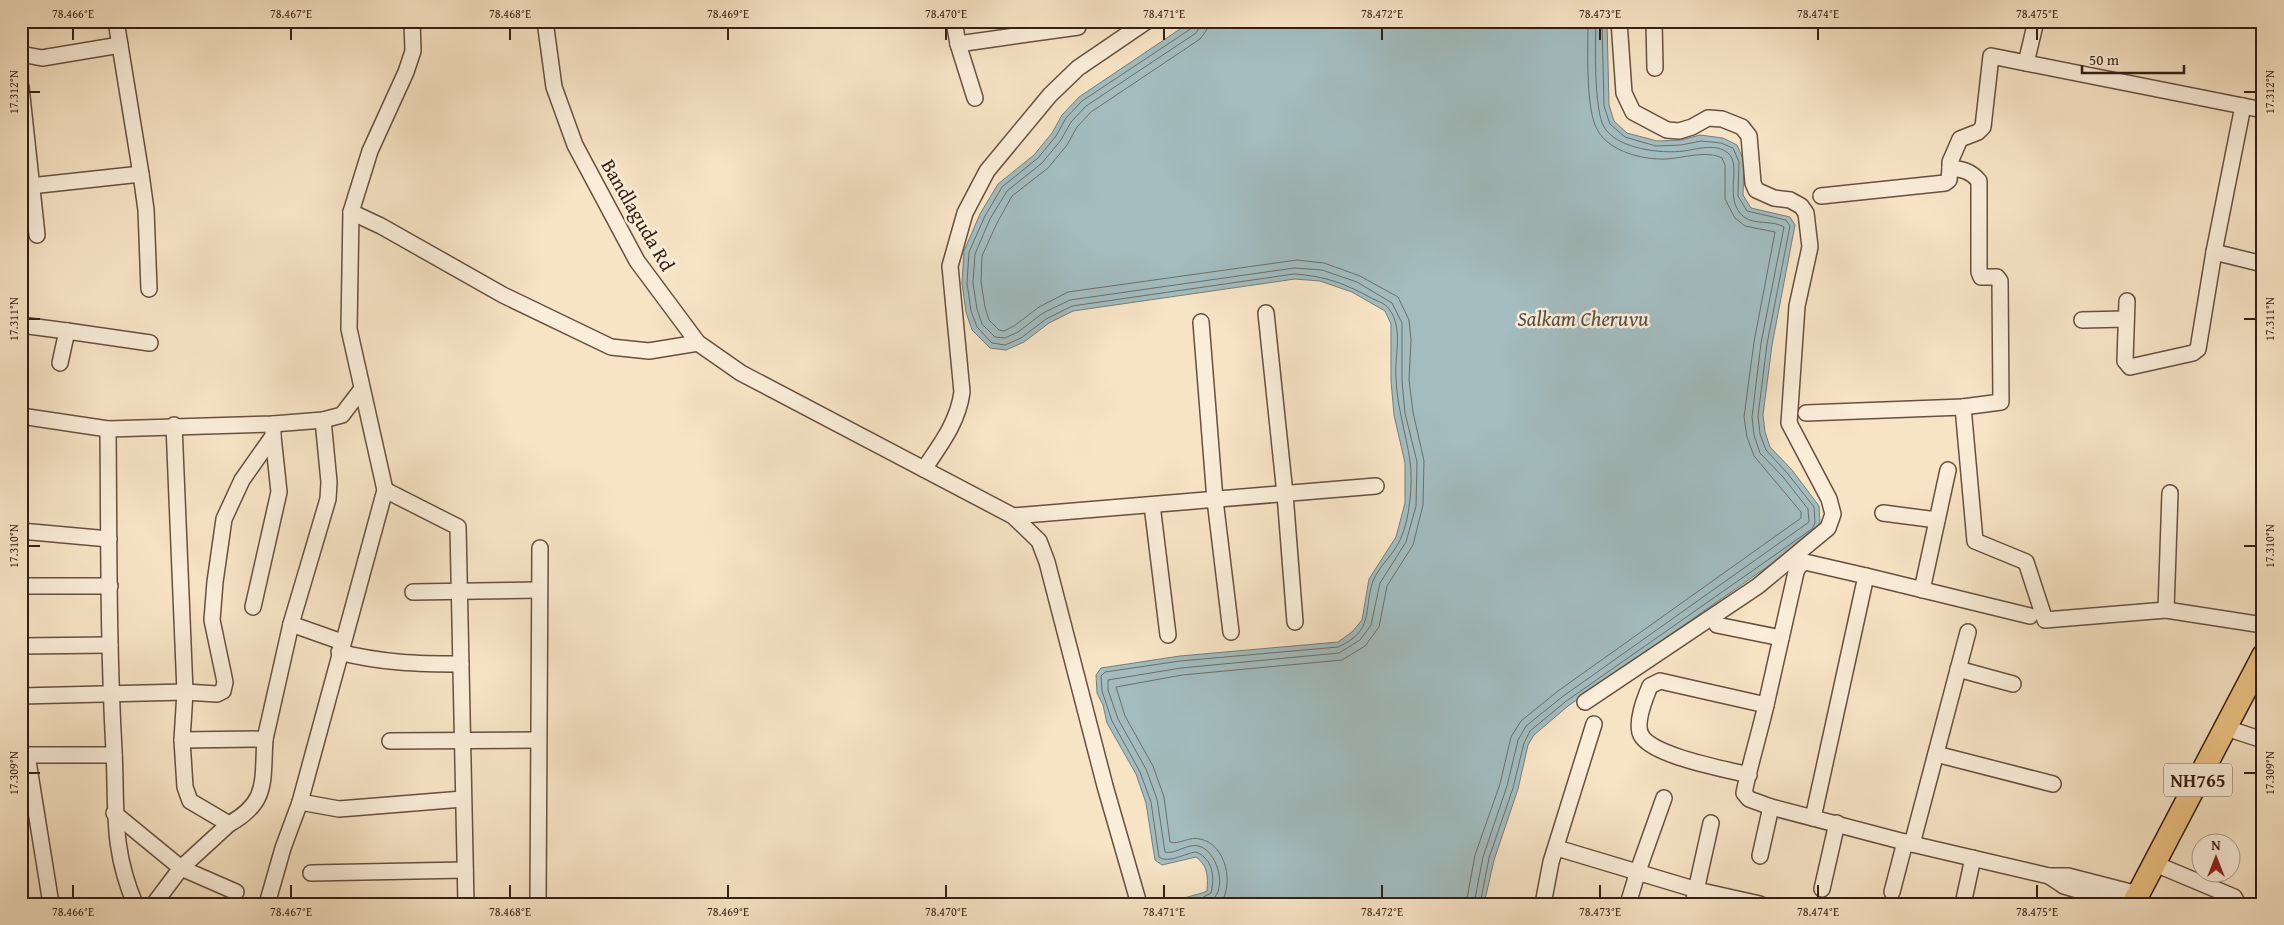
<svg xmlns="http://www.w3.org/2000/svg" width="2284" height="925" font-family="'Gentium Book Plus',serif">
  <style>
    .water { fill: #a2bcbf; stroke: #767d7a }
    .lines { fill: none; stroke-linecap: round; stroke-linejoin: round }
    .shore { stroke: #6c6e68; stroke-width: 1 }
    .minor-casing { stroke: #66503f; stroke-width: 18 }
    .highway-casing { stroke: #351f12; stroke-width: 25 }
    .minor { stroke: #faedd9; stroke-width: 15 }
    .highway { stroke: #ecc282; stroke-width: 22 }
    .ticks { fill: none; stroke: #351f12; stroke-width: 2 }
    .labels { text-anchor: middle; stroke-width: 5; stroke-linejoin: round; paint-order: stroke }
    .shield { fill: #faedd9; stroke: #705d4e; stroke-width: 1 }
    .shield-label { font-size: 19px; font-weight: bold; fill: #351f12 }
    .street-label { font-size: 20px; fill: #351f12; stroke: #faedd9 }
    .water-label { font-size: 21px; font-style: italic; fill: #564e46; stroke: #faedd9 }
    .neatline { fill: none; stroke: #351f12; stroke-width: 2 }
    .ticks-label { font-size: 12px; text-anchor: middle; fill: #351f12 }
  </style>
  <rect width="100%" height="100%" fill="#f7e4c5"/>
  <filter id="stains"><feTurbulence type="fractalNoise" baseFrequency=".004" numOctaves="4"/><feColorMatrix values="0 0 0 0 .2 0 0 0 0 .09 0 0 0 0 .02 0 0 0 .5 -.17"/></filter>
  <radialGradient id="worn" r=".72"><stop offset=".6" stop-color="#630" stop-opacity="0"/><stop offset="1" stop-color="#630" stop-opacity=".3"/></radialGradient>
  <!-- water -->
  <path class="water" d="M1192 21H1607L1609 105 1614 121 1627 133 1657 141 1681 140 1700 135 1723 138 1737 145 1744 161 1743 195 1751 208 1790 217 1795 225 1772 345 1763 415 1765 432 1770 447 1792 470 1819 506 1820 524 1817 532 1568 706 1534 735 1528 745 1518 789 1494 860 1484 904H1174C1183 896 1196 896 1207 891 1208 876 1208 866 1196 857L1162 865 1155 860 1146 803 1136 774 1107 723 1103 705 1097 693 1096 675 1101 668 1180 656 1338 642 1352 632 1362 620 1369 579 1396 537 1405 503V463L1394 415 1391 381V324L1385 311 1352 292 1320 281 1295 279 1073 311 1049 323 1024 342 1006 350 990 348 972 330 966 312 962 283 964 251 980 214 998 184 1034 155 1052 133 1062 115 1079 97Z"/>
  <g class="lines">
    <!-- shore -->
    <g class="shore">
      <path d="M1201 21 1199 28 1196 33 1086 106 1071 122 1061 140 1042 163 1007 191 990 219 975 254 973 283 977 309 982 324 995 337 1005 338 1018 332 1043 313 1070 300 1294 268 1322 270 1357 282 1392 303 1402 323V381L1405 413 1417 462 1416 506 1406 542 1380 583 1371 625 1360 640 1339 653 1181 668 1108 680V690L1118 719 1146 769 1157 799 1165 852C1175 855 1187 843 1199 846 1216 851 1226 883 1215 897 1213 901 1209 902 1205 904"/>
      <path d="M1208 21 1206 31 1200 39 1091 112 1077 127 1067 145 1048 168 1012 196 997 223 982 256 981 282 985 307 989 320 999 330 1004 331 1014 326 1039 307 1068 292 1297 260 1324 263 1360 276 1398 297 1409 320 1411 340 1409 380 1413 412 1424 461 1423 505 1413 545 1387 586 1379 627 1365 646 1342 660 1182 675 1116 687 1125 716 1153 766 1164 797 1170 842C1179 845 1190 836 1200 839 1226 844 1235 885 1220 904"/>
      <path d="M1182 904 1198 900 1211 893C1215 877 1213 859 1196 852 1185 853 1169 864 1159 857L1151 802 1140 772 1112 721 1102 691 1101 676 1105 672 1180 661 1338 647C1375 631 1363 610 1373 581 1379 566 1394 554 1400 540 1410 520 1413 482 1410 461 1406 433 1397 407 1396 379 1394 357 1404 328 1389 309 1386 304 1378 301 1373 299 1346 284 1326 276 1294 274L1072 306 1046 319 1021 338 1005 345 992 343 977 327 971 311 967 283 969 252 985 216 1002 187 1038 158 1056 136 1066 118 1082 101 1192 28 1194 21"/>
      <path d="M1466 904 1475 855 1500 784 1511 737 1521 721 1558 691 1801 518V512L1754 456 1747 437 1744 417 1754 342 1775 232 1745 226 1735 218 1725 199V165L1722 158C1706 150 1684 158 1666 159 1644 160 1610 152 1598 131 1585 111 1588 46 1588 21"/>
      <path d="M1474 904 1483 857 1507 786 1518 740 1526 726 1562 697 1809 522 1808 509 1784 478 1760 453 1754 435 1752 417 1761 343 1784 227C1773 220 1754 225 1744 217 1722 199 1743 166 1728 153 1716 143 1697 149 1684 151 1661 154 1617 149 1604 127 1594 110 1595 43 1596 21"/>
      <polyline points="1480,904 1489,858 1513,788 1524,743 1530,731 1565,702 1812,529 1815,523 1814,507 1788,474 1766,450 1760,434 1758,416 1767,344 1790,226 1786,220 1747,211 1738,196 1739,162 1733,148 1721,143 1701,141 1681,145 1656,146 1625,137 1610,124 1604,106 1602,21"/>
    </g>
    <defs>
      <g id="minor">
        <polyline points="116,21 141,174 146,210 149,289"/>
        <polyline points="545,21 554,87 575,145 637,261 698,343 741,373 1013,516 1039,541 1047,562 1105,786 1139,904"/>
        <polyline points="954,21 958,44 975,98"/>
        <polyline points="1654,21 1655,68"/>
        <polyline points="958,44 1078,27"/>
        <polyline points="21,54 42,58 120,45"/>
        <polyline points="2026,63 2036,21"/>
        <polyline points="21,87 37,235"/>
        <path d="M2263 110 1991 56 1983 127 1978 132 1960 139 1950 162V168C1962 169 1971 171 1979 181V272L1981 277H1997L2000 281 2001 402 1963 407 1975 541 2026 562 2045 620 2166 610 2263 625"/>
        <polyline points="21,187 141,174"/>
        <polyline points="1821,196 1945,183 1949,180 1950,168"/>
        <polyline points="351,212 381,226 503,295 611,347 649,351 698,343"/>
        <polyline points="2214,252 2263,264"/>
        <polyline points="2127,301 2125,361 2130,367 2193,353 2198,349 2214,252 2243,106"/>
        <polyline points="1266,313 1285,494 1295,622"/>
        <polyline points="2082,320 2126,319"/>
        <polyline points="1201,322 1215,500 1231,632"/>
        <polyline points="21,325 67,331 60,363"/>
        <polyline points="67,331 150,343"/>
        <polyline points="1806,413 1963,407"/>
        <polyline points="21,416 108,429 273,424 323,420 342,415 361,390"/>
        <polyline points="323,420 329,482 328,499 291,624 342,642"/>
        <path d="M174 425 185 692 182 740 185 787 190 801 229 824C269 802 262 781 265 739"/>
        <path d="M108 429C109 536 108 644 114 751 117 810 111 847 135 904"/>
        <path d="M924 469C941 444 958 422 962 392L950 266 965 213 987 171 1050 95 1078 68 1147 21"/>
        <polyline points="385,490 458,527 466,904"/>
        <polyline points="1152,505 1168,635"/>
        <polyline points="1883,513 1937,520"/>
        <polyline points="1013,516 1376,486"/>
        <polyline points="21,531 109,539"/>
        <polyline points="1866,576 2030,616"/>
        <polyline points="21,586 110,586"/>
        <polyline points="1922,590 1948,470"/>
        <polyline points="413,592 539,590"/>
        <polyline points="253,607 279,492 273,436"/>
        <polyline points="2166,610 2170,493"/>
        <polyline points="1717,625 1781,638"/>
        <polyline points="21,646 110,645"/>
        <path d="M339 652C382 663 418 664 461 664"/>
        <polyline points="1958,669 2013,684"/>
        <polyline points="21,696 185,692 217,694 223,691 225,682 212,620 215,582 224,519 242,480 273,436 273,424"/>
        <polyline points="1585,702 1758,586 1828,528 1833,514 1829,499 1789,423 1797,306 1810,247 1806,213 1801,206 1790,200 1774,198 1756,190 1753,183 1749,136 1742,127 1722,119 1708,118 1692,127 1679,131 1667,130 1633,112 1624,93 1619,21"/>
        <polyline points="1766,705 1796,572 1799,566 1805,562 1866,576 1813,818"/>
        <polyline points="2226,728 2263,740"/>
        <polyline points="182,740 265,739 291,624"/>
        <polyline points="390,741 537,740"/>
        <polyline points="1936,754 2053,784"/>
        <polyline points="21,755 114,755"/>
        <polyline points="27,755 51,904"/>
        <path d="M1749 775C1725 769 1652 756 1641 735 1635 723 1645 698 1650 686L1660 681 1766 705C1759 735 1750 764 1744 793L1749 799 1771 807 1912 844 2049 876H2068L2138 894"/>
        <polyline points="300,802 339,809 463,799"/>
        <polyline points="114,813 181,868 236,892"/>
        <polyline points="1912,844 1968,632"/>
        <polyline points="1557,848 1697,890 1760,904"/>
        <polyline points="1760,856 1771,807"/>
        <polyline points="2153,863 2234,897 2238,904"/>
        <polyline points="311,873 465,870"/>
        <polyline points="2049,876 2064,886 2126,904"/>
        <polyline points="1822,889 1837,823"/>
        <polyline points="1892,892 1905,842"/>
        <polyline points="154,904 181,868 229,824"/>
        <polyline points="267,904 283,848 300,802 385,490 349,329 351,212 370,151 406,72 413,51 412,21"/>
        <polyline points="538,904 540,548"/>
        <polyline points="1543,904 1551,862 1594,724"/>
        <polyline points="1628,904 1638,871 1664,798"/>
        <polyline points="1693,904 1711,823"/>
        <polyline points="1963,904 1973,858"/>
      </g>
      <polyline id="highway" points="2133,904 2263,656"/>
    </defs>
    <!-- minor casing -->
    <use href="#minor" class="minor-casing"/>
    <!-- highway casing -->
    <use href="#highway" class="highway-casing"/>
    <!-- minor -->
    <use href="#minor" class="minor"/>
    <!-- highway -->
    <use href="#highway" class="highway"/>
  </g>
  <!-- ticks -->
  <path class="ticks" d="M73 28V40M291 28V40M510 28V40M728 28V40M946 28V40M1164 28V40M1382 28V40M1600 28V40M1818 28V40M2037 28V40M28 92H40M2244 92H2256M28 319H40M2244 319H2256M28 546H40M2244 546H2256M28 773H40M2244 773H2256M73 885V898M291 885V898M510 885V898M728 885V898M946 885V898M1164 885V898M1382 885V898M1600 885V898M1818 885V898M2037 885V898"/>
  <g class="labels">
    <!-- shield labels -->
    <rect class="shield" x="2164" y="763.5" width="68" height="33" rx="4"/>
    <g class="shield-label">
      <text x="2198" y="787">NH765</text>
    </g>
    <!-- street labels -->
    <g class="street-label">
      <text transform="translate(638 215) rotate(60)" y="7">Bandlaguda Rd</text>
    </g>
    <!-- water labels -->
    <g class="water-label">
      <text x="1583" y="326">Salkam Cheruvu</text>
    </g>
  </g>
  <!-- margin -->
  <rect width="2284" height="925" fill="none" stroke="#f7e4c5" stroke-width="55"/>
  <!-- north arrow -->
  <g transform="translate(2216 858)"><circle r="24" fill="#faedd9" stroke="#ab9b89"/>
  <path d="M0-4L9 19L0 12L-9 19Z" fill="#8f2418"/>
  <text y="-8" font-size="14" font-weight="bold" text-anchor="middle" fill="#351f12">N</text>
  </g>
  <!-- scale -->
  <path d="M2082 65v8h102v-8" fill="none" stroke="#351f12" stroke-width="2.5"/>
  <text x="2089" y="65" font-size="15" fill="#351f12" stroke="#faedd9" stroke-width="4" paint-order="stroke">50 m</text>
  <rect x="28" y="28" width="2228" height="870" class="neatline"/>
  <g class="ticks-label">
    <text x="73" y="18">78.466°E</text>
    <text x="291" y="18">78.467°E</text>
    <text x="510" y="18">78.468°E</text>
    <text x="728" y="18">78.469°E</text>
    <text x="946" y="18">78.470°E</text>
    <text x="1164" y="18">78.471°E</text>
    <text x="1382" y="18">78.472°E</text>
    <text x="1600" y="18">78.473°E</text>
    <text x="1818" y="18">78.474°E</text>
    <text x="2037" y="18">78.475°E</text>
    <text transform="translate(14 92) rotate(-90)" y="4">17.312°N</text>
    <text transform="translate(2270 92) rotate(-90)" y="4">17.312°N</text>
    <text transform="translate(14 319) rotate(-90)" y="4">17.311°N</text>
    <text transform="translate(2270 319) rotate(-90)" y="4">17.311°N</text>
    <text transform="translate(14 546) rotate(-90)" y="4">17.310°N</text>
    <text transform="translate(2270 546) rotate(-90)" y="4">17.310°N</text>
    <text transform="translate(14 773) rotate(-90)" y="4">17.309°N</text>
    <text transform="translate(2270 773) rotate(-90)" y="4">17.309°N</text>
    <text x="73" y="916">78.466°E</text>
    <text x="291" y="916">78.467°E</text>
    <text x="510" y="916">78.468°E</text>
    <text x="728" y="916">78.469°E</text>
    <text x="946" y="916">78.470°E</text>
    <text x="1164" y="916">78.471°E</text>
    <text x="1382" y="916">78.472°E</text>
    <text x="1600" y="916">78.473°E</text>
    <text x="1818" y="916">78.474°E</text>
    <text x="2037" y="916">78.475°E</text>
  </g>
  <rect width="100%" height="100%" filter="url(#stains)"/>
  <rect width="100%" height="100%" fill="url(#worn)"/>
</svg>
